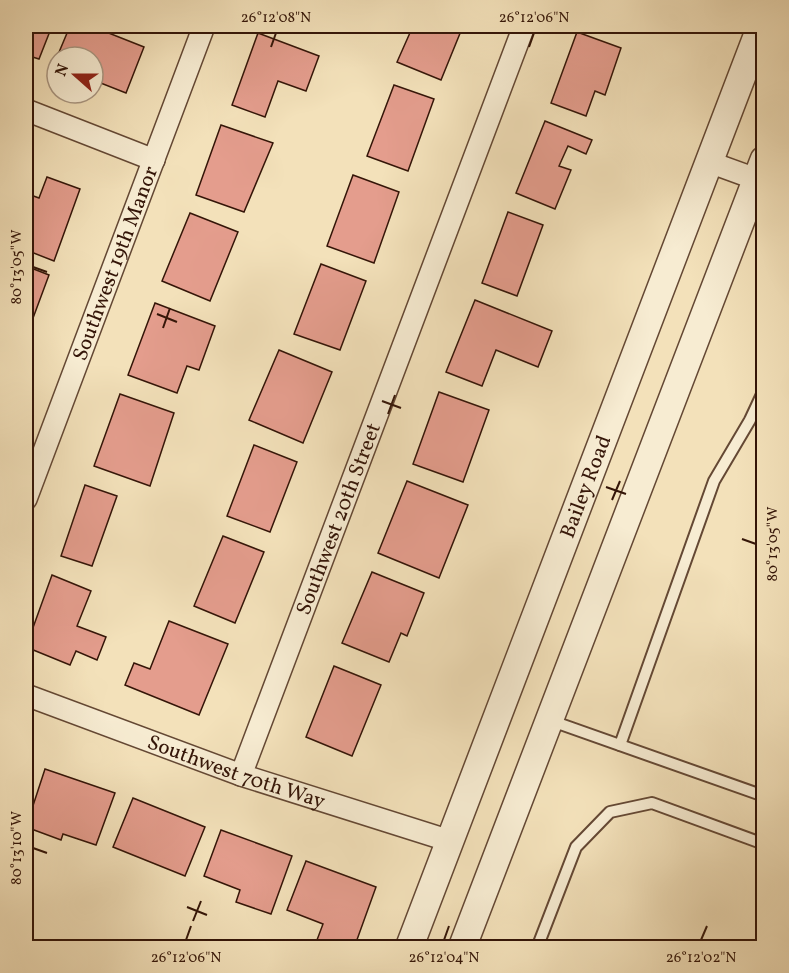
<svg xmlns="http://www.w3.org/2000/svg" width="789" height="973" font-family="Vollkorn,serif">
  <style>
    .building { fill: #e49d8d; stroke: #341508; stroke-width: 1.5 }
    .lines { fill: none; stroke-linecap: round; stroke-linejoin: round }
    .service-casing { stroke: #644834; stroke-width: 14 }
    .minor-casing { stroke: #644834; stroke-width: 24 }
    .tertiary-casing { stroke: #644834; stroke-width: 30 }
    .service { stroke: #f7ecd2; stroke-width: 10 }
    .minor { stroke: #f7ecd2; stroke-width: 21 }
    .tertiary { stroke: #f7ecd2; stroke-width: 27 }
    .ticks { fill: none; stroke: #341508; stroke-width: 2 }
    .labels { text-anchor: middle; stroke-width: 5; stroke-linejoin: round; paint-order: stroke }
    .street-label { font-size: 21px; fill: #341508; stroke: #f7ecd2 }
    .neatline { fill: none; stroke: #341508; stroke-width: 2 }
    .ticks-label { font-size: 15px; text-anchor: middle; fill: #341508 }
  </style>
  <rect width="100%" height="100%" fill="#f3e1ba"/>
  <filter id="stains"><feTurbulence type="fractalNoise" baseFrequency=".00333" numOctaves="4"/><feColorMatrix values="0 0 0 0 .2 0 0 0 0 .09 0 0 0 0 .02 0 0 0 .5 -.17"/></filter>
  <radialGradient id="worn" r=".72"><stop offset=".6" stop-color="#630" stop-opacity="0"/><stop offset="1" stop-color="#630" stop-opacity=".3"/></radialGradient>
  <!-- building -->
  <g class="building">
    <polygon points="26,26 52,26 39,59 26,55"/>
    <polygon points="70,26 91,26 144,47 126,93 93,80 93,57 57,57"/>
    <polygon points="413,26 463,26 441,80 397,62"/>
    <polygon points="577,32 621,48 605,95 595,91 586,116 551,103"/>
    <polygon points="258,33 319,56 306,91 278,81 265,117 232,105"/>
    <polygon points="394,85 434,99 408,171 367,156"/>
    <polygon points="545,121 592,140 586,154 568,146 559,166 571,170 555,209 516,193"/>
    <polygon points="221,125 273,143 244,212 196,195"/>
    <polygon points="353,175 399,192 374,263 327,246"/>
    <polygon points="47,177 80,189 54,261 26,250 26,232 29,222 26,220 26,202 28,194 39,198"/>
    <polygon points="508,212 543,225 517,296 482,283"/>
    <polygon points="190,213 238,232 210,301 162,281"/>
    <polygon points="321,264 366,281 340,350 294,334"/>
    <polygon points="26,266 49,275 26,337"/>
    <polygon points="475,300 552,331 538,367 496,350 482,386 446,372"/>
    <polygon points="155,303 215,326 199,370 187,366 177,393 128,375"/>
    <polygon points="279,350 332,372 303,443 249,420"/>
    <polygon points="439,392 489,410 463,482 413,464"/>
    <polygon points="120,394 174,413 150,486 94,466"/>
    <polygon points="254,445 297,462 270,532 227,516"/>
    <polygon points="407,481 468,505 439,578 378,553"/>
    <polygon points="85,485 117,496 92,566 61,556"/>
    <polygon points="223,536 264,552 235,623 194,606"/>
    <polygon points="372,572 424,593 407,636 401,633 389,662 342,643"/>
    <polygon points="52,575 91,591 77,626 106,637 97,660 76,651 70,665 26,647"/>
    <polygon points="169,621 228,644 199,715 125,685 134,663 150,669"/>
    <polygon points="334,666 381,685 352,756 306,737"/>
    <polygon points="45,769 115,793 96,845 63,834 61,840 26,827"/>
    <polygon points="133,798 205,827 185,876 113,847"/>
    <polygon points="221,830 292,856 271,914 236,902 240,890 204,876"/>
    <polygon points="306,861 376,887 354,948 314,948 323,924 287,910"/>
  </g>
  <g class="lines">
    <defs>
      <g id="service">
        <polyline points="549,720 764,796"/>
        <polyline points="620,745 714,481 750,420 764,390"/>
        <polyline points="537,948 576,847 610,812 652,803 764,844"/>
      </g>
      <g id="minor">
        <polyline points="26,110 154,160"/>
        <polyline points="709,162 764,182"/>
        <path id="s1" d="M26 499 204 26"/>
        <path id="s2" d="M26 695 241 775 450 841"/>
        <path id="s3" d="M241 775 524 26"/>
      </g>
      <g id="tertiary">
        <path id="s4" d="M409 948 761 26"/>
        <polyline points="462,948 764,160"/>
      </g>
    </defs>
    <!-- service casing -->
    <use href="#service" class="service-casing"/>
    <!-- minor casing -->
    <use href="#minor" class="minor-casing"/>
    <!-- tertiary casing -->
    <use href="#tertiary" class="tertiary-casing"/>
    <!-- service -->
    <use href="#service" class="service"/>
    <!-- minor -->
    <use href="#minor" class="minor"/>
    <!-- tertiary -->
    <use href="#tertiary" class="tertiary"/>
  </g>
  <!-- ticks -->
  <path class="ticks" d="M271 47 276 33M529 47 534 33M33 267 47 272M157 314 177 322M163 328 170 308M382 401 401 408M388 414 395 395M606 487 626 494M612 500 620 481M742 539 756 544M33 848 47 853M187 907 207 915M193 921 201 901M186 940 191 926M444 940 449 926M701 940 707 926"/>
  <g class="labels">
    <!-- street labels -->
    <g class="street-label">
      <text dy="7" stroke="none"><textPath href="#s1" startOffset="252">Southwest 19th Manor</textPath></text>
      <text dy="7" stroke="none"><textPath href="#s4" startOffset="494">Bailey Road</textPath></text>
      <text dy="7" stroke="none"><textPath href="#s3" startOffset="274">Southwest 20th Street</textPath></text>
      <text dy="7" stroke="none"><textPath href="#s2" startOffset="224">Southwest 70th Way</textPath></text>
    </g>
  </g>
  <!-- margin -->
  <rect width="789" height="973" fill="none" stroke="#f3e1ba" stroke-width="66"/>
  <!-- north arrow -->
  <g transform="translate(75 75) rotate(291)"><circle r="28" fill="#f7ecd2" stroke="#a99681" stroke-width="1.5"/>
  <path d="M0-4.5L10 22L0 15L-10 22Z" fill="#8f2418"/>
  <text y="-9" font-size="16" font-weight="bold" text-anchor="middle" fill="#341508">N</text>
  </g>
  <rect x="33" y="33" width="723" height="907" class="neatline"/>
  <g class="ticks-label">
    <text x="276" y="22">26°12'08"N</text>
    <text x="534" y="22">26°12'06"N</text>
    <text transform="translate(16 267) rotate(-90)" y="5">80°13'05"W</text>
    <text transform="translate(772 544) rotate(-90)" y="5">80°13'05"W</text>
    <text transform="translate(16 848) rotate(-90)" y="5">80°13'10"W</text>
    <text x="186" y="962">26°12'06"N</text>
    <text x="444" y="962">26°12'04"N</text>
    <text x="701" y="962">26°12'02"N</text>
  </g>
  <rect width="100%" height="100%" filter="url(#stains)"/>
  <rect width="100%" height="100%" fill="url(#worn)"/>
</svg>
